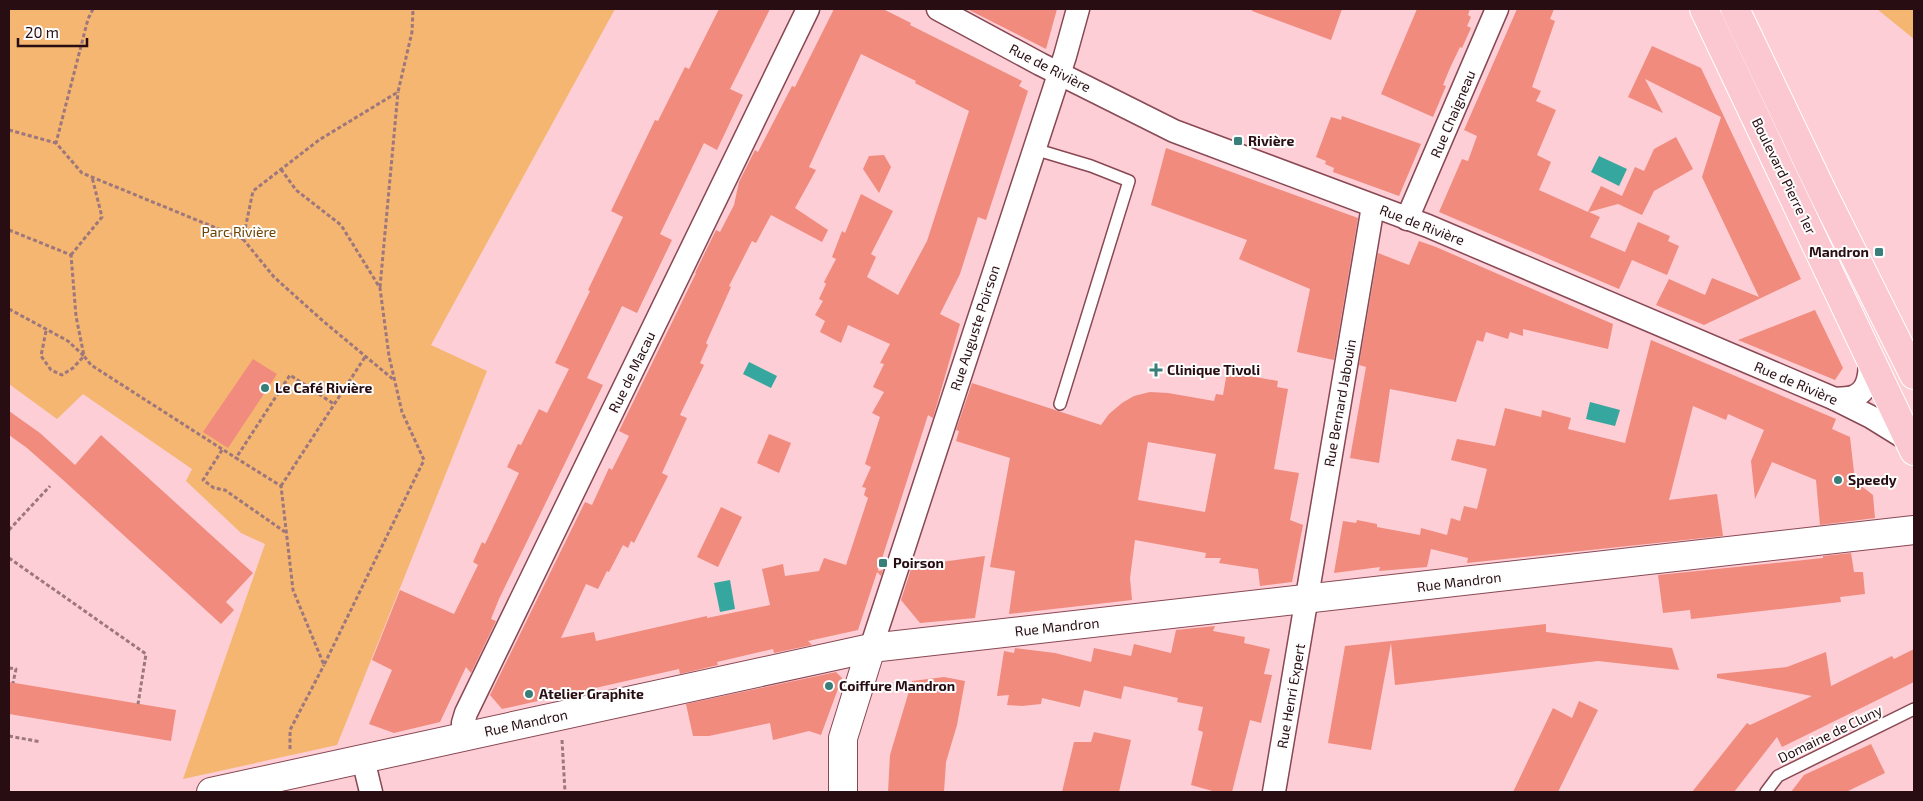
<svg xmlns="http://www.w3.org/2000/svg" width="1923" height="801" font-family="'Exo 2',sans-serif">
  <style>
    .green { fill: #f4b670 }
    .water { fill: #35a79f }
    .building { fill: #f08b7e; fill-rule: evenodd }
    .lines { fill: none; stroke-linecap: round; stroke-linejoin: round }
    .lane-casing { stroke: #884854; stroke-width: 14 }
    .street-casing { stroke: #884854; stroke-width: 25 }
    .secondary-casing { stroke: #884854; stroke-width: 30 }
    .primary-casing { stroke: #fff; stroke-width: 30 }
    .path { stroke: #9d777d; stroke-width: 3; stroke-dasharray: 4 2.5; stroke-linecap: butt }
    .lane { stroke: #fff; stroke-width: 11 }
    .street { stroke: #fff; stroke-width: 22 }
    .secondary { stroke: #fff; stroke-width: 28 }
    .primary { stroke: #fbc8d1; stroke-width: 28 }
    .poi-dot { fill: #387f7a; stroke: #fdfdfd; stroke-width: 2 }
    .labels { text-anchor: middle; stroke-width: 4; stroke-linejoin: round; paint-order: stroke }
    .street-label { font-size: 14px; fill: #280e13; stroke: #fdfdfd }
    .poi-label { font-size: 14px; font-weight: bold; fill: #280e13; stroke: #fdfdfd; text-anchor: start }
    .park-label { font-size: 14px; fill: #6f4300; stroke: #fdfdfd }
  </style>
  <rect width="100%" height="100%" fill="#fdced5"/>
  <!-- green -->
  <g class="green">
    <polygon points="9,9 615,9 431,345 487,371 337,745 183,779 265,544 241,533 186,481 192,469 83,394 57,419 9,384"/>
    <polygon points="1877,9 1914,9 1914,39"/>
  </g>
  <!-- water -->
  <g class="water">
    <polygon points="1599,156 1627,169 1619,186 1591,172"/>
    <polygon points="749,362 777,376 771,388 743,374"/>
    <polygon points="1590,402 1620,410 1615,426 1586,419"/>
    <polygon points="730,580 735,609 720,612 714,583"/>
  </g>
  <!-- building -->
  <g class="building">
    <polygon points="719,9 770,9 730,89 743,95 717,150 704,143 660,234 672,240 637,313 622,306 587,378 603,385 499,599 491,619 496,621 471,673 466,667 440,722 394,733 369,724 392,670 372,660 400,590 454,614 478,565 473,562 482,542 485,544 519,473 507,467 518,444 521,445 539,409 547,413 569,369 555,363 590,291 588,290 623,217 611,211 655,120 658,121 685,67 689,69"/>
    <path d="M834 9H883L911 23 910 25 1022 81 1019 86 1028 91 986 220 978 217 960 274 940 314 960 324 933 418 928 415 878 571 883 570 881 576 877 572 858 630 808 641 812 645 774 653 773 649 717 662 718 665 680 674 679 669 502 709 490 695 585 502 592 505 609 468 612 470 629 436 619 431 696 273H695L716 230 720 232 734 205 739 182 755 150 758 152 792 86 795 87ZM861 54 916 81 915 83 969 111 927 241 898 295 867 277 876 257 871 254 893 211 861 194 845 233 842 231 832 257 836 259 824 282 826 284 819 299 823 301 815 315 825 321 820 332 841 343 848 325 890 344 880 363 884 364 873 387 884 392 872 413 880 417 865 464 871 467 862 487 866 488 864 495 868 498 846 565 824 558 819 571 785 576 783 564 762 569 770 605 707 618V616L689 620 596 641 594 632 561 638 586 584 598 589 607 571 609 572 623 545 628 548 631 541 634 543 668 476 662 473 687 418 680 415 704 365 700 363 708 345 706 343 731 287 729 286 752 241 756 243 771 215 822 242 828 230 795 208 816 170 809 167Z"/>
    <polygon points="967,9 1057,9 1046,49"/>
    <polygon points="1253,9 1342,9 1331,40 1252,11"/>
    <polygon points="1417,9 1470,9 1468,15 1471,17 1467,26 1471,28 1462,48 1460,47 1450,68 1443,85 1446,86 1433,117 1381,94"/>
    <polygon points="1517,9 1554,9 1550,19 1555,21 1532,87 1541,91 1536,101 1556,110 1537,155 1551,162 1539,190 1588,212 1601,186 1622,196 1635,167 1644,171 1654,149 1676,137 1693,169 1654,191 1642,215 1618,204 1589,212 1600,217 1590,237 1625,252 1638,222 1670,236 1668,241 1679,246 1667,275 1632,260 1619,289 1439,212 1462,159 1468,161 1477,136 1464,130"/>
    <polygon points="1652,46 1701,68 1801,279 1704,325 1656,305 1669,279 1705,295 1712,278 1759,297 1702,177 1721,117 1645,79 1663,113 1628,97"/>
    <polygon points="1342,116 1421,144 1399,196 1333,172 1334,168 1325,164 1326,161 1316,157 1331,117 1341,120"/>
    <polygon points="1166,148 1358,218 1334,360 1297,352 1310,289 1239,259 1247,240 1151,205"/>
    <polygon points="884,155 891,167 879,193 863,169 869,156"/>
    <polygon points="1419,241 1436,247 1613,324 1608,349 1523,329 1523,336 1510,332 1508,339 1486,332 1483,342 1477,340 1456,402 1390,389 1379,463 1350,458 1366,367 1359,365 1378,253 1409,265"/>
    <polygon points="1815,310 1843,368 1835,380 1738,340"/>
    <polygon points="1651,340 1836,419 1832,429 1850,437 1855,481 1873,495 1875,518 1820,525 1816,480 1772,462 1755,499 1751,461 1764,430 1728,414 1726,420 1693,406 1669,500 1717,494 1723,536 1467,563 1468,558 1431,549 1427,567 1379,571 1380,567 1334,573 1343,521 1356,523 1357,520 1377,524 1377,527 1420,535 1421,528 1447,535 1451,518 1460,521 1464,506 1477,509 1487,469 1451,460 1457,439 1495,446 1505,408 1541,417 1542,410 1571,418 1568,429 1625,443"/>
    <polygon points="253,359 277,374 228,448 203,432"/>
    <path d="M1227 372 1278 381 1277 387 1288 389 1274 469 1299 473 1290 520 1303 525 1292 582 1260 586 1258 569 1219 563 1221 558H1205L1206 553 1135 540 1130 578 1132 600 1009 614 1015 571 990 567 1010 458 956 441 959 431 956 430 972 383 1101 425 1109 414 1122 403 1134 396 1150 392 1168 393 1214 401 1216 394 1223 395ZM1148 442 1216 454 1205 512 1138 500Z"/>
    <polygon points="9,411 40,433 75,465 101,435 253,573 226,602 234,610 221,624 62,479 27,448 9,435"/>
    <polygon points="769,434 791,443 779,473 757,463"/>
    <polygon points="721,507 742,517 718,567 697,557"/>
    <polygon points="1851,553 1854,572 1863,572 1865,594 1840,597 1841,602 1691,619 1690,610 1663,613 1658,575 1823,558 1823,556"/>
    <polygon points="985,556 975,618 920,623 901,600 912,566"/>
    <polygon points="1546,624 1546,632 1672,648 1679,670 1598,661 1395,685 1391,643 1371,750 1328,743 1345,646"/>
    <polygon points="1215,626 1213,631 1245,637 1244,643 1270,649 1264,674 1272,675 1261,723 1250,720 1232,792 1216,792 1191,785 1203,732 1198,730 1203,707 1177,702 1178,698 1124,686 1121,699 1084,690 1080,707 1042,698 1041,704 1022,706 1007,705 1009,695 997,696 1004,651 1014,653 1015,648 1055,653 1091,662 1094,648 1131,656 1134,644 1171,653 1176,630"/>
    <polygon points="1914,649 1914,682 1782,747 1777,737 1734,792 1692,792 1747,723 1750,725 1812,696 1717,678 1717,674 1787,667 1826,652 1831,686 1892,656 1894,659"/>
    <polygon points="836,672 842,678 821,735 809,731 773,740 770,723 709,736 693,736 686,704"/>
    <polygon points="944,677 965,681 957,725 946,762 944,792 888,792 890,755 912,681"/>
    <polygon points="9,682 176,710 171,741 9,714"/>
    <polygon points="1579,701 1598,710 1558,792 1513,792 1553,708 1572,718"/>
    <polygon points="1094,732 1131,740 1119,792 1062,792 1074,742 1091,742"/>
    <polygon points="1871,744 1885,773 1846,792 1791,792 1804,775"/>
  </g>
  <g class="lines">
    <defs>
      <g id="lane">
        <polyline points="1034,149 1091,166 1129,181 1060,404"/>
        <polyline points="1766,792 1778,776 1914,709"/>
      </g>
      <g id="street">
        <polyline points="938,9 1040,64 1174,131 1428,226 1835,399 1871,417 1913,443"/>
        <polyline points="1407,219 1497,9"/>
        <path d="M1835 399C1841 398 1849 399 1855 396 1870 390 1870 370 1870 356"/>
        <polyline points="871,648 1065,56 1078,9"/>
        <polyline points="466,736 463,723 466,713 808,9"/>
        <polyline points="363,759 371,792"/>
        <polyline points="1274,792 1373,206"/>
      </g>
      <g id="secondary">
        <polyline points="211,792 871,648 1914,530"/>
        <polyline points="843,792 843,738 871,648"/>
      </g>
      <g id="primary">
        <polyline points="1704,9 1914,451"/>
        <polyline points="1735,9 1823,193 1914,375"/>
      </g>
    </defs>
    <!-- lane casing -->
    <use href="#lane" class="lane-casing"/>
    <!-- street casing -->
    <use href="#street" class="street-casing"/>
    <!-- secondary casing -->
    <use href="#secondary" class="secondary-casing"/>
    <!-- primary casing -->
    <use href="#primary" class="primary-casing"/>
    <!-- path -->
    <g class="path">
      <polyline points="93,9 88,19 56,143 82,173 243,239 253,191 319,140 398,92 412,32 413,9"/>
      <polyline points="9,130 56,143"/>
      <polyline points="281,169 296,190 341,225 380,288 389,356 402,412 424,460 324,665 293,590 281,486 236,458 290,375 334,404"/>
      <polyline points="9,230 71,255"/>
      <polyline points="243,239 274,277 323,321 394,380"/>
      <polyline points="71,255 102,217 92,177"/>
      <polyline points="380,287 398,92"/>
      <polyline points="9,309 68,341 84,356 76,316 71,255"/>
      <polyline points="46,331 41,356 51,370 62,375 73,368 84,356 91,365 236,458"/>
      <polyline points="222,450 203,480 214,488 225,490 285,532"/>
      <polyline points="281,486 365,357"/>
      <polyline points="9,530 50,486"/>
      <polyline points="9,558 146,654 138,704"/>
      <polyline points="9,668 16,669 13,683"/>
      <polyline points="9,736 41,742"/>
      <polyline points="562,740 565,792"/>
      <polyline points="290,749 290,730 324,665"/>
    </g>
    <!-- lane -->
    <use href="#lane" class="lane"/>
    <!-- street -->
    <use href="#street" class="street"/>
    <!-- secondary -->
    <use href="#secondary" class="secondary"/>
    <!-- primary -->
    <use href="#primary" class="primary"/>
  </g>
  <!-- markers -->
  <g class="poi-dot">
    <rect x="1233" y="136" width="10" height="10" rx="2.5"/>
    <rect x="1874" y="247" width="10" height="10" rx="2.5"/>
    <path d="M1153.5 362.5h5v5h5v5h-5v5h-5v-5h-5v-5h5z"/>
    <circle cx="265" cy="388" r="5"/>
    <circle cx="1838" cy="480" r="5"/>
    <rect x="878" y="558" width="10" height="10" rx="2.5"/>
    <circle cx="829" cy="686" r="5"/>
    <circle cx="529" cy="694" r="5"/>
  </g>
  <g class="labels">
    <!-- street labels -->
    <g class="street-label">
      <text transform="translate(1050 68) rotate(27)" y="5">Rue de Rivière</text>
      <text transform="translate(1453 114) rotate(-67)" y="5">Rue Chaigneau</text>
      <text transform="translate(1784 176) rotate(64)" y="5">Boulevard Pierre 1er</text>
      <text transform="translate(1422 225) rotate(21)" y="5">Rue de Rivière</text>
      <text transform="translate(975 328) rotate(-72)" y="5">Rue Auguste Poirson</text>
      <text transform="translate(632 372) rotate(-64)" y="5">Rue de Macau</text>
      <text transform="translate(1796 383) rotate(23)" y="5">Rue de Rivière</text>
      <text transform="translate(1340 403) rotate(-80)" y="5">Rue Bernard Jabouin</text>
      <text transform="translate(1459 582) rotate(-7)" y="5">Rue Mandron</text>
      <text transform="translate(1057 627) rotate(-6)" y="5">Rue Mandron</text>
      <text transform="translate(1291 696) rotate(-80)" y="5">Rue Henri Expert</text>
      <text transform="translate(526 723) rotate(-12)" y="5">Rue Mandron</text>
      <text transform="translate(1830 734) rotate(-26)" y="5">Domaine de Cluny</text>
    </g>
    <!-- poi labels -->
    <g class="poi-label">
      <text x="1248" y="146">Rivière</text>
      <text x="1869" y="257" text-anchor="end">Mandron</text>
      <text x="1167" y="375">Clinique Tivoli</text>
      <text x="275" y="393">Le Café Rivière</text>
      <text x="1848" y="485">Speedy</text>
      <text x="893" y="568">Poirson</text>
      <text x="839" y="691">Coiffure Mandron</text>
      <text x="539" y="699">Atelier Graphite</text>
    </g>
    <!-- park labels -->
    <g class="park-label">
      <text x="239" y="237">Parc Rivière</text>
    </g>
  </g>
  <!-- border -->
  <rect width="1923" height="801" fill="none" stroke="#280e13" stroke-width="20"/>
  <!-- scale -->
  <path d="M18 38v8h69v-8" fill="none" stroke="#280e13" stroke-width="2.5"/>
  <text x="25" y="38" font-size="15" fill="#280e13" stroke="#fdfdfd" stroke-width="4" paint-order="stroke">20 m</text>
</svg>
